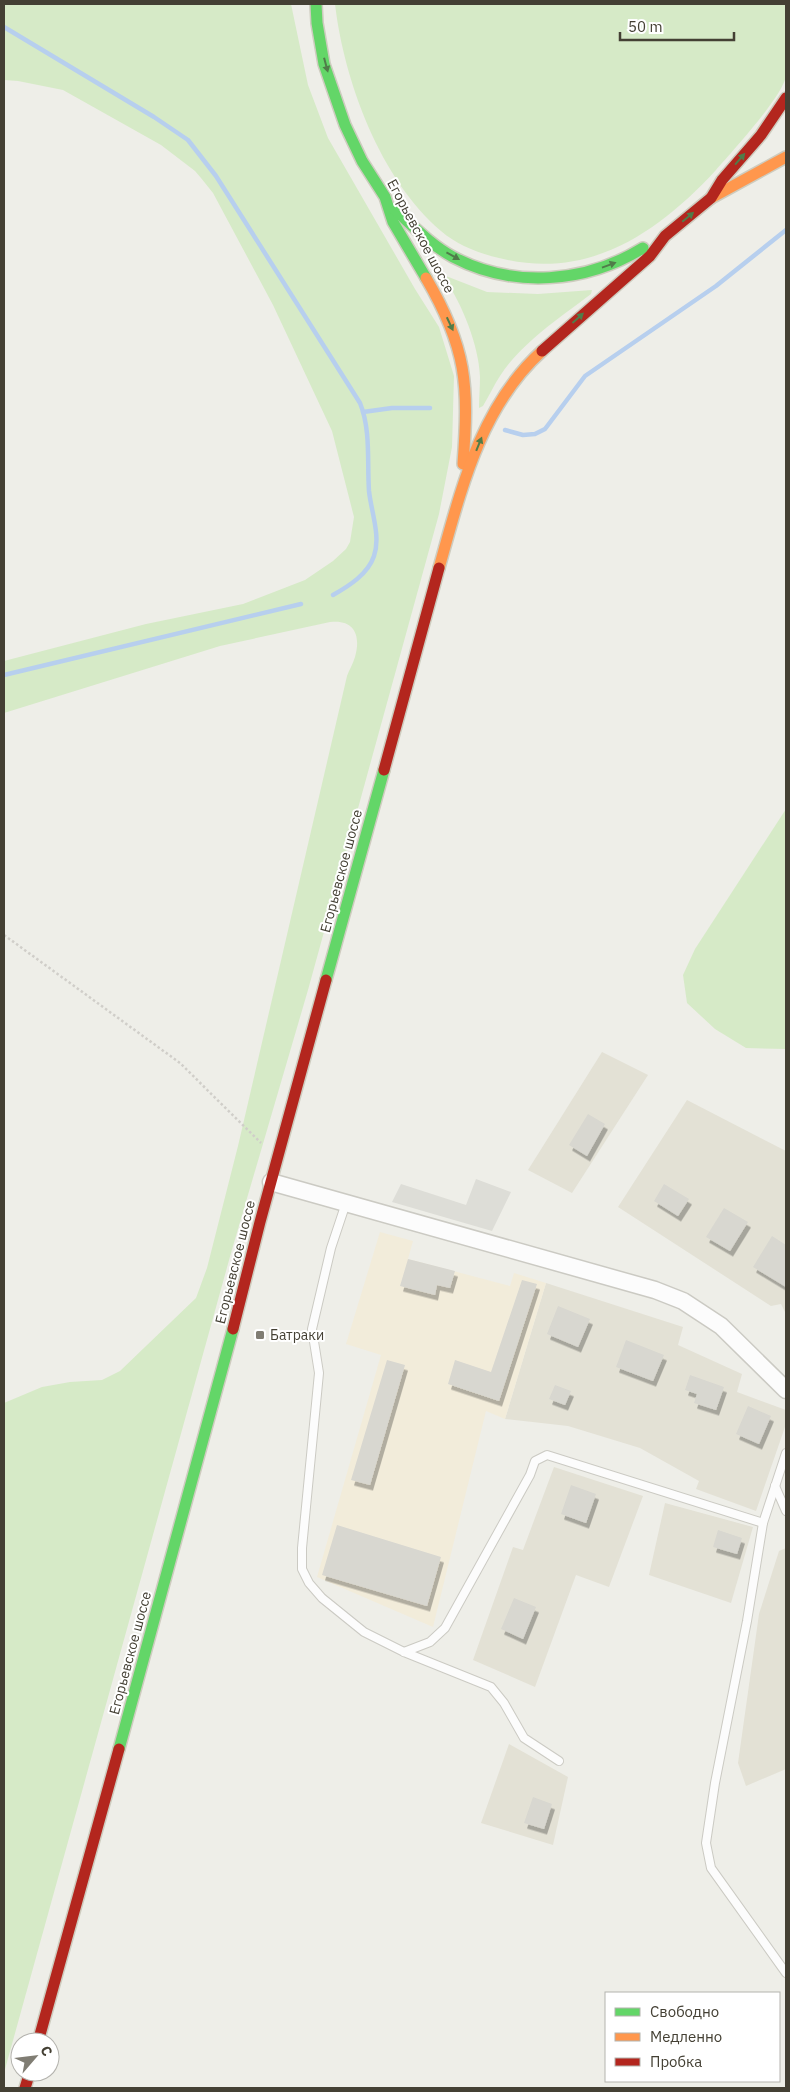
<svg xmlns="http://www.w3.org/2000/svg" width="790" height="2092" font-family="'IBM Plex Sans',sans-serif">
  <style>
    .residential { fill: #e3e1d5 }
    .commercial { fill: #f2ecda }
    .green { fill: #d6eac7 }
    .parking { fill: #ddddd7 }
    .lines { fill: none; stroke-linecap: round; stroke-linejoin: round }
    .stream { stroke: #b7cfee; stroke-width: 4.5 }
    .building { fill: #d8d7d0; filter: url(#shadow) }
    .lane-casing { stroke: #cbcac3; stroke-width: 10 }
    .street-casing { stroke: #cbcac3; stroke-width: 19 }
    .fast-casing { stroke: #ceccbf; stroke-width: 14 }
    .slow-casing { stroke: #ceccbf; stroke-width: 14 }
    .jam-casing { stroke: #ceccbf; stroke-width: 14 }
    .path { stroke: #d0cec9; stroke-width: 2.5; stroke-dasharray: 2.5 2.5; stroke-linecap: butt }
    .lane { stroke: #fcfcfc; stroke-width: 8 }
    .street { stroke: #fcfcfc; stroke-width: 16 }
    .fast { stroke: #63d668; stroke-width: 11 }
    .slow { stroke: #ff974d; stroke-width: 11 }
    .jam { stroke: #b3261e; stroke-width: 11 }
    .oneway { fill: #507c49 }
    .poi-dot { fill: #807d73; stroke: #fff; stroke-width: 2 }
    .labels { text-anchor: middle; stroke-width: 4; stroke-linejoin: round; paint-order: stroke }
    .street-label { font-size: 14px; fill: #444034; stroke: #fff }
    .poi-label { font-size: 14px; fill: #444034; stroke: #fff; text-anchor: start }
  </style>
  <defs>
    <filter id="shadow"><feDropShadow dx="3" dy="5.5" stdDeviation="0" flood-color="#0004"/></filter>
  </defs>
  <rect width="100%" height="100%" fill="#eeeee8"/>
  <!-- residential -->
  <g class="residential">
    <polygon points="602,1052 648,1075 572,1193 528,1170"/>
    <polygon points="687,1100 786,1151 786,1314 781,1304 771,1306 618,1207"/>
    <polygon points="546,1283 683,1327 678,1345 742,1374 737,1392 786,1410 786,1424 756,1511 696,1489 699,1481 640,1448 568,1426 505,1419"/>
    <polygon points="554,1467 643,1496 609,1587 576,1575 535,1687 473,1660 513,1547 523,1550"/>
    <polygon points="665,1503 753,1527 731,1603 649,1575"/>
    <polygon points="786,1548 786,1769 746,1786 738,1763 759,1614 779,1551"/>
    <polygon points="509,1744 568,1777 553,1845 481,1823"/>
  </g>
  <!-- commercial -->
  <polygon class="commercial" points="380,1232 413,1241 408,1259 510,1286 514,1273 546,1283 505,1419 486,1411 433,1627 317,1577 381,1355 346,1344"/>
  <!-- green -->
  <g class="green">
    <path d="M4 4H291L308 85 328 138 415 289 439 327 454 376 452 447 439 514 308 990 231 1253 4 2073V1403L42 1387 70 1382 102 1380 120 1371 196 1298 207 1268 238 1146 347 676C349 670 353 664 355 657 361 636 355 619 330 622L220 646 4 713V661L146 624 243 604 305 580 333 561 346 549 350 542 354 517 332 431 273 305 213 193 201 178 195 171 161 145 63 90 18 81 4 80Z"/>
    <path d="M335 4H786C786 20 786 37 786 53 786 61 788 69 786 76 783 96 731 153 716 170 658 233 588 281 499 258 478 253 457 245 441 231 380 179 344 81 335 4Z"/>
    <path d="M446 276 487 292 538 294 592 290 591 294C561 317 521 343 500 376 494 385 489 396 483 406L479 408C479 398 480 387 480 377 479 346 462 303 444 278Z"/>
    <polygon points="786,809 786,1049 746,1048 715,1029 687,1003 683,975 695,949"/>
  </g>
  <!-- parking -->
  <polygon class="parking" points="476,1179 511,1192 492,1231 392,1202 401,1184 466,1205"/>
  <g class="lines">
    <!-- stream -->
    <g class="stream">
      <path d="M4 27 154 117 188 140 216 176 360 403C371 430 367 462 369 491 371 511 381 536 374 556 368 574 349 586 333 595"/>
      <polyline points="363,412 392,408 430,408"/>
      <polyline points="505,430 523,435 535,434 545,429 585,376 716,286 786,230"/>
      <polyline points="4,675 301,604"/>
    </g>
  </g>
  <!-- building -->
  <g class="building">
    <polygon points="588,1114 605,1124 587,1156 569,1145"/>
    <polygon points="664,1184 689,1199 678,1216 654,1201"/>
    <polygon points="724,1208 748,1222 730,1251 706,1237"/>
    <polygon points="772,1236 786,1245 786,1287 753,1267"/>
    <polygon points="408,1259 455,1271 450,1288 437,1285 435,1295 400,1286"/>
    <polygon points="522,1280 537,1284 499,1401 448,1384 455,1360 491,1372"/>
    <polygon points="558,1306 590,1319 578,1347 547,1334"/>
    <polygon points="626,1340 664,1355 653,1381 616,1367"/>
    <polygon points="387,1360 405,1365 370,1485 351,1480"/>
    <polygon points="690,1375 724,1387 716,1410 694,1403 697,1394 685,1390"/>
    <polygon points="555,1385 571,1391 565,1405 549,1399"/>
    <polygon points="748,1406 771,1416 759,1444 736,1434"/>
    <polygon points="571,1485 596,1494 586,1523 561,1514"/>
    <polygon points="337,1525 441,1557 427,1606 322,1575"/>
    <polygon points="718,1530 742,1538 737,1554 713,1547"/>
    <polygon points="514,1598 536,1607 523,1639 501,1629"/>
    <polygon points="533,1797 552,1804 544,1829 524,1823"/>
  </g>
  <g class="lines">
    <defs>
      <g id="lane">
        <polyline points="346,1203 331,1248 312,1329 319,1373 302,1548 302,1569 309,1583 322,1598 364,1632 404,1652 491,1687 504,1703 524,1738 559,1761"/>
        <polyline points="786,1453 763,1523 747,1621 715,1783 706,1843 711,1868 786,1973"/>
        <polyline points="775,1486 786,1511"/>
        <polyline points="404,1652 430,1642 445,1628 530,1475 535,1461 547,1455 763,1523"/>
      </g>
      <polyline id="street" points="271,1182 655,1290 683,1301 721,1326 786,1390"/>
      <g id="fast">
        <polyline points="316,4 317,23 324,64 345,125 362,161 385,197 393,222 426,278"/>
        <path d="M394 209C413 226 431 245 453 257 514 289 586 283 643 248"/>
        <polyline points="326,980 384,770"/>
        <polyline points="119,1749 233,1329"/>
      </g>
      <g id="slow">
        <polyline points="711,198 786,157"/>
        <path d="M426 278C467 348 469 385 463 464"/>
        <path d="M439 568C461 490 480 407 542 351"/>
      </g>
      <g id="jam">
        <polyline points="542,351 650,256 665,236 711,198 722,180 761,135 786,98"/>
        <polyline points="384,770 439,568"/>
        <polyline points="233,1329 260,1222 326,980"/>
        <polyline points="38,2042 119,1749"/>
        <polyline points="25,2088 30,2072"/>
      </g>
    </defs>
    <!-- lane casing -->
    <use href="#lane" class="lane-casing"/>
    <!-- street casing -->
    <use href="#street" class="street-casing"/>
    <!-- fast casing -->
    <use href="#fast" class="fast-casing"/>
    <!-- slow casing -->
    <use href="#slow" class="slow-casing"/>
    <!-- jam casing -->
    <use href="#jam" class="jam-casing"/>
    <!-- path -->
    <polyline class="path" points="4,935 180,1063 261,1143"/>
    <!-- lane -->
    <use href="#lane" class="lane"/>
    <!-- street -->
    <use href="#street" class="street"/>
    <!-- fast -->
    <use href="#fast" class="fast"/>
    <!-- slow -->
    <use href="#slow" class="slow"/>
    <!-- jam -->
    <use href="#jam" class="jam"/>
  </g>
  <!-- one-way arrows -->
  <defs><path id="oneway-solid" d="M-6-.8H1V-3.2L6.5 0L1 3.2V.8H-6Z" transform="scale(1.25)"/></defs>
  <g class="oneway">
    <use href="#oneway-solid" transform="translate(326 65) rotate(75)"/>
    <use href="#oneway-solid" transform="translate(740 159) rotate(-49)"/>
    <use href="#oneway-solid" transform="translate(688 217) rotate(-40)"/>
    <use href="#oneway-solid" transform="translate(453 256) rotate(29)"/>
    <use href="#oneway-solid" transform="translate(609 265) rotate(-20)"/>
    <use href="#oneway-solid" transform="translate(578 318) rotate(-42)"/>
    <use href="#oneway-solid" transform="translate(450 324) rotate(65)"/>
    <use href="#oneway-solid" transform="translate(479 444) rotate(-68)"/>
  </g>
  <!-- markers -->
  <rect class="poi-dot" x="255" y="1330" width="10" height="10" rx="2.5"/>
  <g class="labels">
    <!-- street labels -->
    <g class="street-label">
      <text transform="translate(421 236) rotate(62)" y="5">Егорьевское шоссе</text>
      <text transform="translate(341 871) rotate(-75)" y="5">Егорьевское шоссе</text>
      <text transform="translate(235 1262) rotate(-76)" y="5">Егорьевское шоссе</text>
      <text transform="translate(130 1653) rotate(-75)" y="5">Егорьевское шоссе</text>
    </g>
    <!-- poi labels -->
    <g class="poi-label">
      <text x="270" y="1340">Батраки</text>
    </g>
  </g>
  <!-- border -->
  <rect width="790" height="2092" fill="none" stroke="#444034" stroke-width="10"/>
  <!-- legend -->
  <rect x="605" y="1992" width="175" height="90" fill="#ffffff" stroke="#b4b3ae"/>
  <rect x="615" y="2008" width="25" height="8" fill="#63d668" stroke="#b4b3ae"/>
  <text x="650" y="2017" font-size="15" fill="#444034">Свободно</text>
  <rect x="615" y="2033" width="25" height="8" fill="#ff974d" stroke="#b4b3ae"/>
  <text x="650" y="2042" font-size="15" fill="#444034">Медленно</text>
  <rect x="615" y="2058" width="25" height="8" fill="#b3261e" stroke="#b4b3ae"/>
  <text x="650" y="2067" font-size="15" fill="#444034">Пробка</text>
  <!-- north arrow -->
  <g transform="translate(35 2057) rotate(62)"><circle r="24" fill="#ffffff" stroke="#b4b3ae"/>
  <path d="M0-4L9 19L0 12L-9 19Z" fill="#807d73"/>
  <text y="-8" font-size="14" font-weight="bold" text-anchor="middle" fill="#444034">С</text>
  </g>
  <!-- scale -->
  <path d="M620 32v8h114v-8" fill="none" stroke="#444034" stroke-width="2.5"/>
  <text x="628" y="32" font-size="15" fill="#444034" stroke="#ffffff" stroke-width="4" paint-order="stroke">50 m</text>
</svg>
